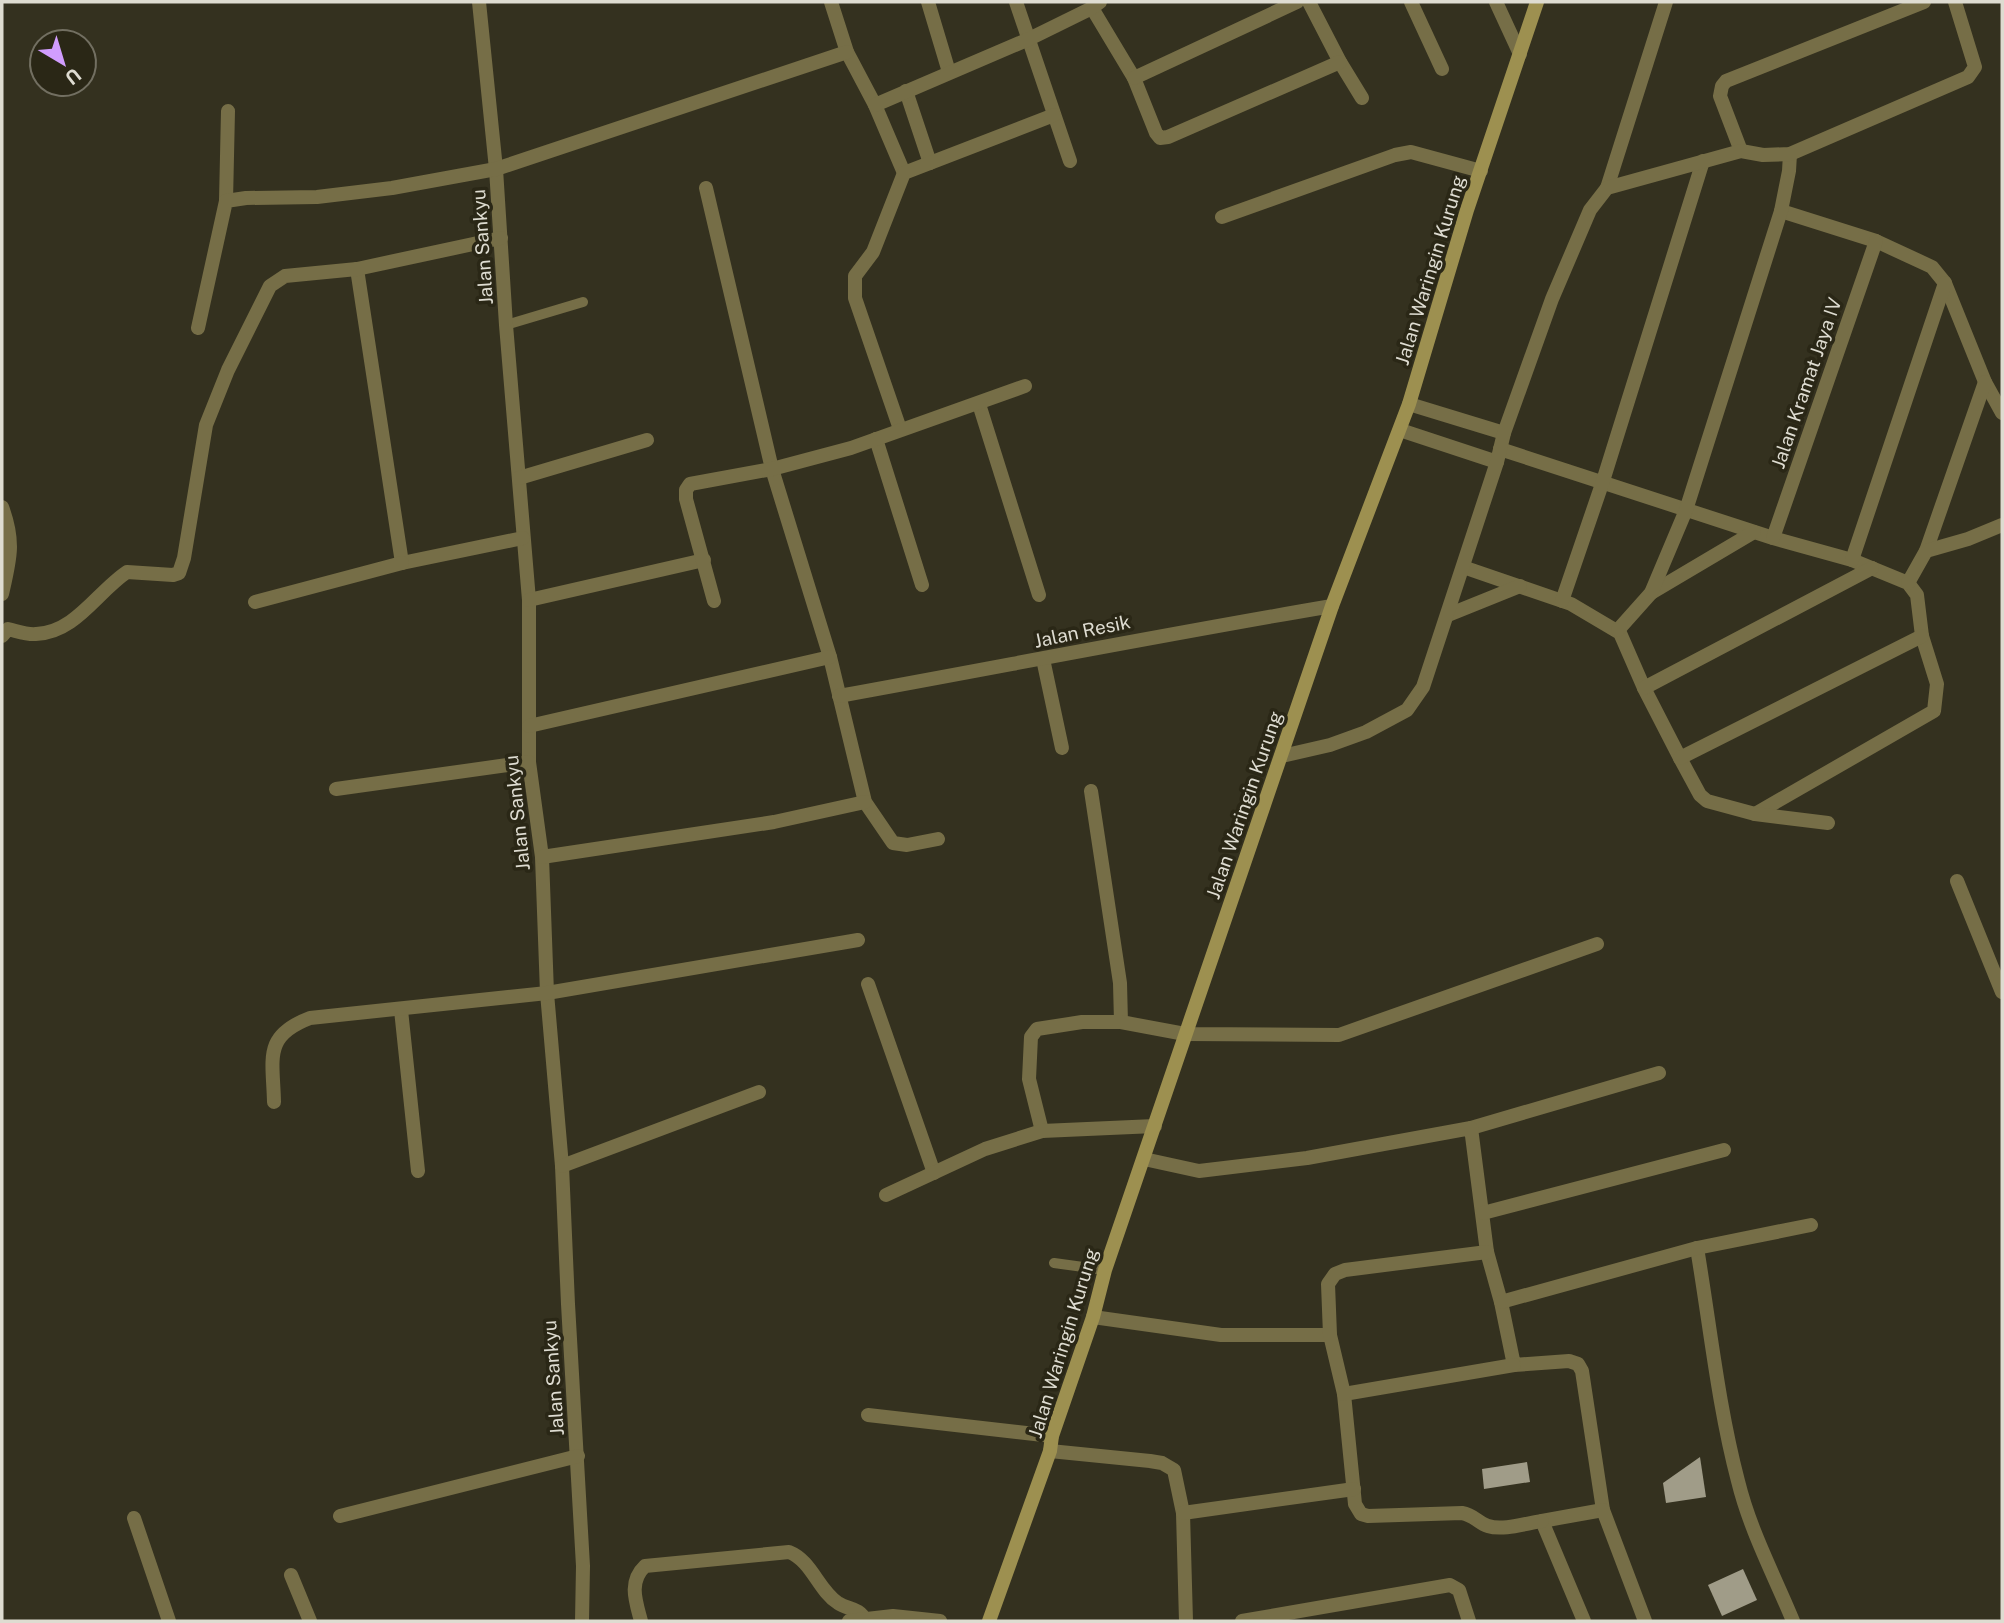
<svg xmlns="http://www.w3.org/2000/svg" width="2004" height="1623" font-family="'Public Sans',sans-serif">
  <style>
    .building { fill: #a09c88 }
    .lines { fill: none; stroke-linecap: round; stroke-linejoin: round }
    .lane { stroke: #766e47; stroke-width: 10 }
    .street { stroke: #766e47; stroke-width: 14 }
    .secondary { stroke: #9d9050; stroke-width: 14 }
    .labels { text-anchor: middle; stroke-width: 7; stroke-linejoin: round; paint-order: stroke }
    .street-label { font-size: 19px; fill: #dedcd1; stroke: #2a2716 }
  </style>
  <rect width="100%" height="100%" fill="#34311f"/>
  <!-- building -->
  <g class="building">
    <polygon points="1700,1457 1706,1497 1666,1503 1663,1483"/>
    <polygon points="1527,1462 1530,1482 1484,1489 1482,1469"/>
    <polygon points="1743,1569 1757,1600 1722,1616 1708,1585"/>
  </g>
  <g class="lines">
    <!-- lane -->
    <g class="lane">
      <polyline points="506,325 583,302"/>
      <polyline points="1054,1263 1105,1270"/>
    </g>
    <!-- street -->
    <g class="street">
      <polyline points="479,2 496,169 506,325 529,600 529,762 542,857 547,993 562,1166 568,1304 583,1566 582,1621"/>
      <polyline points="831,2 847,52 875,105 904,173"/>
      <polyline points="928,2 949,72"/>
      <polyline points="1016,2 1070,161"/>
      <polyline points="1309,2 1340,62 1362,98"/>
      <polyline points="1411,2 1442,69"/>
      <polyline points="1496,2 1520,54"/>
      <polyline points="1092,8 1134,78 1156,133 1160,138 1168,137 1340,62"/>
      <polyline points="1134,78 1297,2"/>
      <polyline points="906,91 930,163"/>
      <polyline points="875,105 1029,39 1092,8 1100,2"/>
      <polyline points="1741,151 1720,96 1722,86 1726,81 1924,2"/>
      <polyline points="706,188 772,469 830,657 865,802 893,843 907,845 938,839"/>
      <polyline points="1607,188 1666,2"/>
      <polyline points="226,201 228,111"/>
      <polyline points="1781,211 1876,241 1932,267 1945,283 1985,382 2002,413"/>
      <polyline points="1222,217 1395,155 1411,152 1481,171"/>
      <polyline points="357,269 402,563 523,538"/>
      <polyline points="198,328 226,201 246,198 317,197 392,188 496,169 847,52"/>
      <polyline points="979,404 1039,595"/>
      <polyline points="1409,404 1504,433"/>
      <polyline points="900,429 855,298 855,276 873,252 904,173 1054,115"/>
      <polyline points="1400,430 1497,462"/>
      <polyline points="876,439 922,585"/>
      <polyline points="1500,449 1773,538 1852,560 1908,583 1917,595 1922,636 1937,684 1934,711 1755,814"/>
      <polyline points="519,478 647,440"/>
      <path d="M2 507C15 542 10 559 2 594"/>
      <polyline points="1773,538 1876,241"/>
      <polyline points="1926,551 1985,382"/>
      <polyline points="1852,560 1945,283"/>
      <polyline points="1463,567 1571,604 1620,633 1644,688 1680,758 1700,795 1707,801 1755,814 1828,823"/>
      <polyline points="1908,583 1926,551 1968,539 2002,525"/>
      <polyline points="1651,593 1754,532"/>
      <polyline points="529,600 704,560"/>
      <polyline points="714,601 686,499 686,490 690,484 772,469 851,448 1025,386"/>
      <polyline points="1562,601 1603,481 1703,161"/>
      <polyline points="255,602 402,563"/>
      <polyline points="1448,615 1520,586"/>
      <polyline points="1618,630 1651,593 1686,510 1781,211 1789,171 1790,154"/>
      <path d="M2 636 8 629C17 631 27 635 36 634 75 633 97 592 127 572L173 575 179 573 184 558 206 425 228 370 270 286 285 276 357 269 501 238"/>
      <polyline points="1043,659 1062,748"/>
      <polyline points="1644,688 1872,568"/>
      <path d="M839 696C1004 666 1167 634 1332 606"/>
      <polyline points="529,726 830,657"/>
      <polyline points="1282,756 1330,745 1366,732 1407,710 1423,687 1497,462 1504,433 1552,299 1590,210 1607,188 1741,151 1763,155 1790,154 1968,77 1975,67 1955,2"/>
      <polyline points="1680,758 1922,636"/>
      <polyline points="336,789 529,762"/>
      <polyline points="1091,791 1120,983 1121,1022"/>
      <polyline points="542,857 774,822 865,802"/>
      <polyline points="1957,881 2002,992"/>
      <polyline points="868,984 934,1173"/>
      <polyline points="401,1010 418,1171"/>
      <path d="M274 1102C273 1058 263 1036 310 1018L547 993 858 940"/>
      <polyline points="1471,1128 1659,1073"/>
      <polyline points="1042,1131 1029,1079 1031,1037 1037,1029 1082,1022 1121,1022 1185,1034 1339,1035 1597,944"/>
      <polyline points="1144,1159 1199,1171 1307,1158 1471,1128 1487,1252 1501,1302 1514,1365 1569,1361 1578,1364 1582,1371 1603,1510 1542,1521 1584,1621"/>
      <polyline points="562,1166 759,1092"/>
      <polyline points="886,1195 985,1149 1042,1131 1155,1126"/>
      <polyline points="1483,1213 1724,1150"/>
      <path d="M1697 1248C1710 1325 1718 1405 1738 1481 1750 1530 1774 1575 1793 1621"/>
      <polyline points="1501,1302 1697,1248 1811,1225"/>
      <polyline points="1093,1317 1221,1335 1330,1335"/>
      <path d="M1514 1365 1344 1394 1355 1504 1361 1514 1368 1516 1462 1513C1474 1515 1478 1523 1488 1526 1503 1531 1527 1523 1542 1521"/>
      <polyline points="1344,1394 1330,1335 1328,1284 1335,1274 1345,1270 1487,1252"/>
      <polyline points="868,1415 1052,1436"/>
      <polyline points="1050,1451 1150,1461 1162,1463 1174,1470 1183,1513 1186,1621"/>
      <polyline points="1603,1510 1645,1621"/>
      <polyline points="1183,1513 1354,1489"/>
      <polyline points="340,1516 578,1456"/>
      <polyline points="134,1518 169,1621"/>
      <polyline points="291,1575 310,1621"/>
      <path d="M641 1621C636 1602 628 1582 645 1566L789 1552C812 1561 818 1590 838 1603 848 1610 859 1607 865 1620"/>
      <polyline points="849,1621 893,1616 940,1621"/>
      <polyline points="1242,1621 1450,1585 1459,1590 1469,1621"/>
    </g>
    <!-- secondary -->
    <polyline class="secondary" points="989,1621 1050,1451 1052,1436 1093,1317 1105,1270 1332,606 1409,404 1467,210 1537,2"/>
  </g>
  <g class="labels">
    <!-- street labels -->
    <g class="street-label">
      <text transform="translate(482 247) rotate(-94)" y="7">Jalan Sankyu</text>
      <text transform="translate(1430 270) rotate(-73)" y="7">Jalan Waringin Kurung</text>
      <text transform="translate(1806 383) rotate(-71)" y="7">Jalan Kramat Jaya IV</text>
      <text transform="translate(1082 631) rotate(-12)" y="7">Jalan Resik</text>
      <text transform="translate(1244 805) rotate(-71)" y="7">Jalan Waringin Kurung</text>
      <text transform="translate(517 813) rotate(-96)" y="7">Jalan Sankyu</text>
      <text transform="translate(1063 1343) rotate(-73)" y="7">Jalan Waringin Kurung</text>
      <text transform="translate(553 1378) rotate(-94)" y="7">Jalan Sankyu</text>
    </g>
  </g>
  <!-- border -->
  <rect width="2004" height="1623" fill="none" stroke="#dedcd1" stroke-width="7"/>
  <!-- north arrow -->
  <g transform="translate(63 63) rotate(142)"><circle r="33" fill="#2a2716" stroke="#726f61" stroke-width="2"/>
  <path d="M0-5L12 26L0 18L-12 26Z" fill="#d19dfe"/>
  <text y="-10" font-size="19" font-weight="bold" text-anchor="middle" fill="#dedcd1">U</text>
  </g>
</svg>
